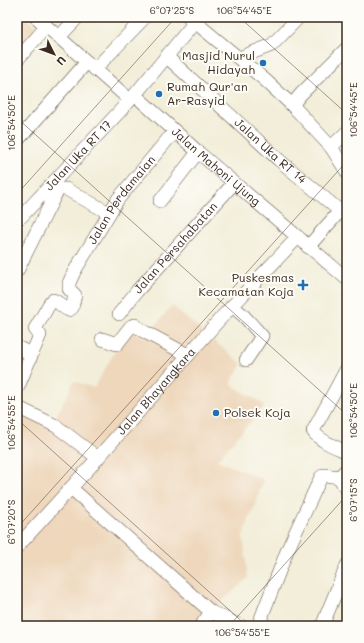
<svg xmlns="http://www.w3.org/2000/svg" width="364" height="643" font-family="Mali,sans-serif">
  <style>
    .built { fill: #eed7bb }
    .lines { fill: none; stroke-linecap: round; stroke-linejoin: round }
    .minor-casing { stroke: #56473a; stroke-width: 14 }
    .minor { stroke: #fff; stroke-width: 13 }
    .ticks { fill: none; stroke: #3b2a1e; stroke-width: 1; stroke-opacity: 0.45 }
    .poi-dot { fill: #1f6fb2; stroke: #fdfcf7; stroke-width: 1.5 }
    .labels { text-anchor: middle; stroke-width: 4; stroke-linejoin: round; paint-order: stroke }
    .poi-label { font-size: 12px; fill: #3b2a1e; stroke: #fdfcf7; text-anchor: end }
    .street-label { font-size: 12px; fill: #3b2a1e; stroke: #fdfcf7 }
    .neatline { fill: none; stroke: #3b2a1e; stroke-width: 1.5 }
    .ticks-label { font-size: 10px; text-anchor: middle; fill: #3b2a1e }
  </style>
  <rect width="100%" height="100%" fill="#fdfcf7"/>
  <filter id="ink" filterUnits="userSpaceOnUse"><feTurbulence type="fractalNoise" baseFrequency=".025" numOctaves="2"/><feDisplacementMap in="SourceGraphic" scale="8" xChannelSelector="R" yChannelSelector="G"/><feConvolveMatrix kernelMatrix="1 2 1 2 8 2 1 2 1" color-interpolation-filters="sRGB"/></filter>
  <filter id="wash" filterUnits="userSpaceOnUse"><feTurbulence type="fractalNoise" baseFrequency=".012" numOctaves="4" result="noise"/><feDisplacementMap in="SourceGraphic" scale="16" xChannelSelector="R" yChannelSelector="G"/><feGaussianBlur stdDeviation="0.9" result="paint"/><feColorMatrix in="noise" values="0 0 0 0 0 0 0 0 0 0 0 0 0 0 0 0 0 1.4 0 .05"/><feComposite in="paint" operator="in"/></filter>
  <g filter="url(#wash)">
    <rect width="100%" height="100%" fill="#f2eed9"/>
    <!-- built -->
    <g class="built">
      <polygon points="17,17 24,17 39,30 17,54"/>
      <polygon points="172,306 242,364 230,384 265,405 217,460 264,480 243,536 248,578 212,610 197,626 17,626 17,412 51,427 74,381 94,388 127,331 145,337"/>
    </g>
  </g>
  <g filter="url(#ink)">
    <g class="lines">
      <defs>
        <g id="minor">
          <polyline points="36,17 130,100"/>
          <polyline points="189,17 265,80 292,105 331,147 347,172"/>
          <polyline points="59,37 78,17"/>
          <path id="s1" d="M166 56 279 160 340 211 308 247"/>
          <polyline points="239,58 272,45 299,17"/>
          <polyline points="17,60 46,27"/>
          <polyline points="95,69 145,17"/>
          <path id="s2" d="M135 95 198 152 347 279"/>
          <polyline points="292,105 301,94 347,48"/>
          <polyline points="17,141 87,62"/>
          <polyline points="331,147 347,132"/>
          <polyline points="160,201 198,152"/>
          <path id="s3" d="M21 217 133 97 199 17"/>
          <polyline points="17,271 55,195 59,189 66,189 109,213"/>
          <polyline points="232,306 243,315 262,336 246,360"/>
          <path id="s4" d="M119 314 137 291 234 183"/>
          <polyline points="102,339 117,344 131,326 135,325 143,331 188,355"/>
          <polyline points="17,347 31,354"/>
          <path d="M347 368 313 431C319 441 336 447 347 452"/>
          <path id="s5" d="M17 389 40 335 35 329 50 303 53 300C60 302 63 309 69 310L72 308 75 295 69 289V283L74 272 118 199 168 139 176 133"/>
          <polyline points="17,407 56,426 98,458"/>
          <polyline points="339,477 347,490"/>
          <polyline points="71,488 211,612 241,626"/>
          <path id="s6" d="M17 547 89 468 220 319 298 237"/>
          <polyline points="201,626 211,612"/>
          <polyline points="258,626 287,551 321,477 324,475 339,477 347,469"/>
          <polyline points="322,626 347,565"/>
        </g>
      </defs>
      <!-- minor casing -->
      <use href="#minor" class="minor-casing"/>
      <!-- minor -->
      <use href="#minor" class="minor"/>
    </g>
  </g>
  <!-- ticks -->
  <path class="ticks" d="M239 17 347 114M17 118 347 415M17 194 176 17M17 419 247 626M17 528 347 161M229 626 347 495"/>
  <!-- markers -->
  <g class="poi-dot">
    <circle cx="263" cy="63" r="4"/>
    <circle cx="159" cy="94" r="4"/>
    <path d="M301 279h4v4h4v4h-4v4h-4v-4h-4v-4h4z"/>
    <circle cx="216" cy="413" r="4"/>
  </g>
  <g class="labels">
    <!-- poi labels -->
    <g class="poi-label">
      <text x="255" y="60">Masjid Nurul<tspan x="255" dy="14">Hidayah</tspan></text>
      <text x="167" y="91" text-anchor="start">Rumah Qur'an<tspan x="167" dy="14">Ar-Rasyid</tspan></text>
      <text x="294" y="282">Puskesmas<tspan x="294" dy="14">Kecamatan Koja</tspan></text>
      <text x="224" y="417" text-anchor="start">Polsek Koja</text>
    </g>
    <!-- street labels -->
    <g class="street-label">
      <text dy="4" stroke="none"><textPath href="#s1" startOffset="141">Jalan Uka RT 14</textPath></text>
      <text dy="4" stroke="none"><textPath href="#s3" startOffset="84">Jalan Uka RT 17</textPath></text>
      <text dy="4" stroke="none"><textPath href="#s2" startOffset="108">Jalan Mahoni Ujung</textPath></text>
      <text dy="4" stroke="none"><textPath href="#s5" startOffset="250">Jalan Perdamaian</textPath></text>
      <text dy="4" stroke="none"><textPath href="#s4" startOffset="87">Jalan Persahabatan</textPath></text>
      <text dy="4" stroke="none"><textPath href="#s6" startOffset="209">Jalan Bhayangkara</textPath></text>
    </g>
  </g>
  <!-- margin -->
  <rect width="364" height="643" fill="none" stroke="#fdfcf7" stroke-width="44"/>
  <!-- north arrow -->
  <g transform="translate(54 54) rotate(132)" stroke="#fdfcf7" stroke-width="3" paint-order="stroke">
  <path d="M0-3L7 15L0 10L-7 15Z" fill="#3b2a1e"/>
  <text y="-6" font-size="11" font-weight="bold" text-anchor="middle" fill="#3b2a1e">U</text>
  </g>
  <rect x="22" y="22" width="320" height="599" class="neatline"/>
  <g class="ticks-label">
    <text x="172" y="14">6°07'25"S</text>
    <text x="244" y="14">106°54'45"E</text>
    <text transform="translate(353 110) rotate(-90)" y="4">106°54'45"E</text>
    <text transform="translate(11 123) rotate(-90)" y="4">106°54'50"E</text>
    <text transform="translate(353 411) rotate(-90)" y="4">106°54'50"E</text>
    <text transform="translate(11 423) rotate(-90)" y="4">106°54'55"E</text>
    <text transform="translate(353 500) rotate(-90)" y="4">6°07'15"S</text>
    <text transform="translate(11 522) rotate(-90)" y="4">6°07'20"S</text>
    <text x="242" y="636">106°54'55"E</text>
  </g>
</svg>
